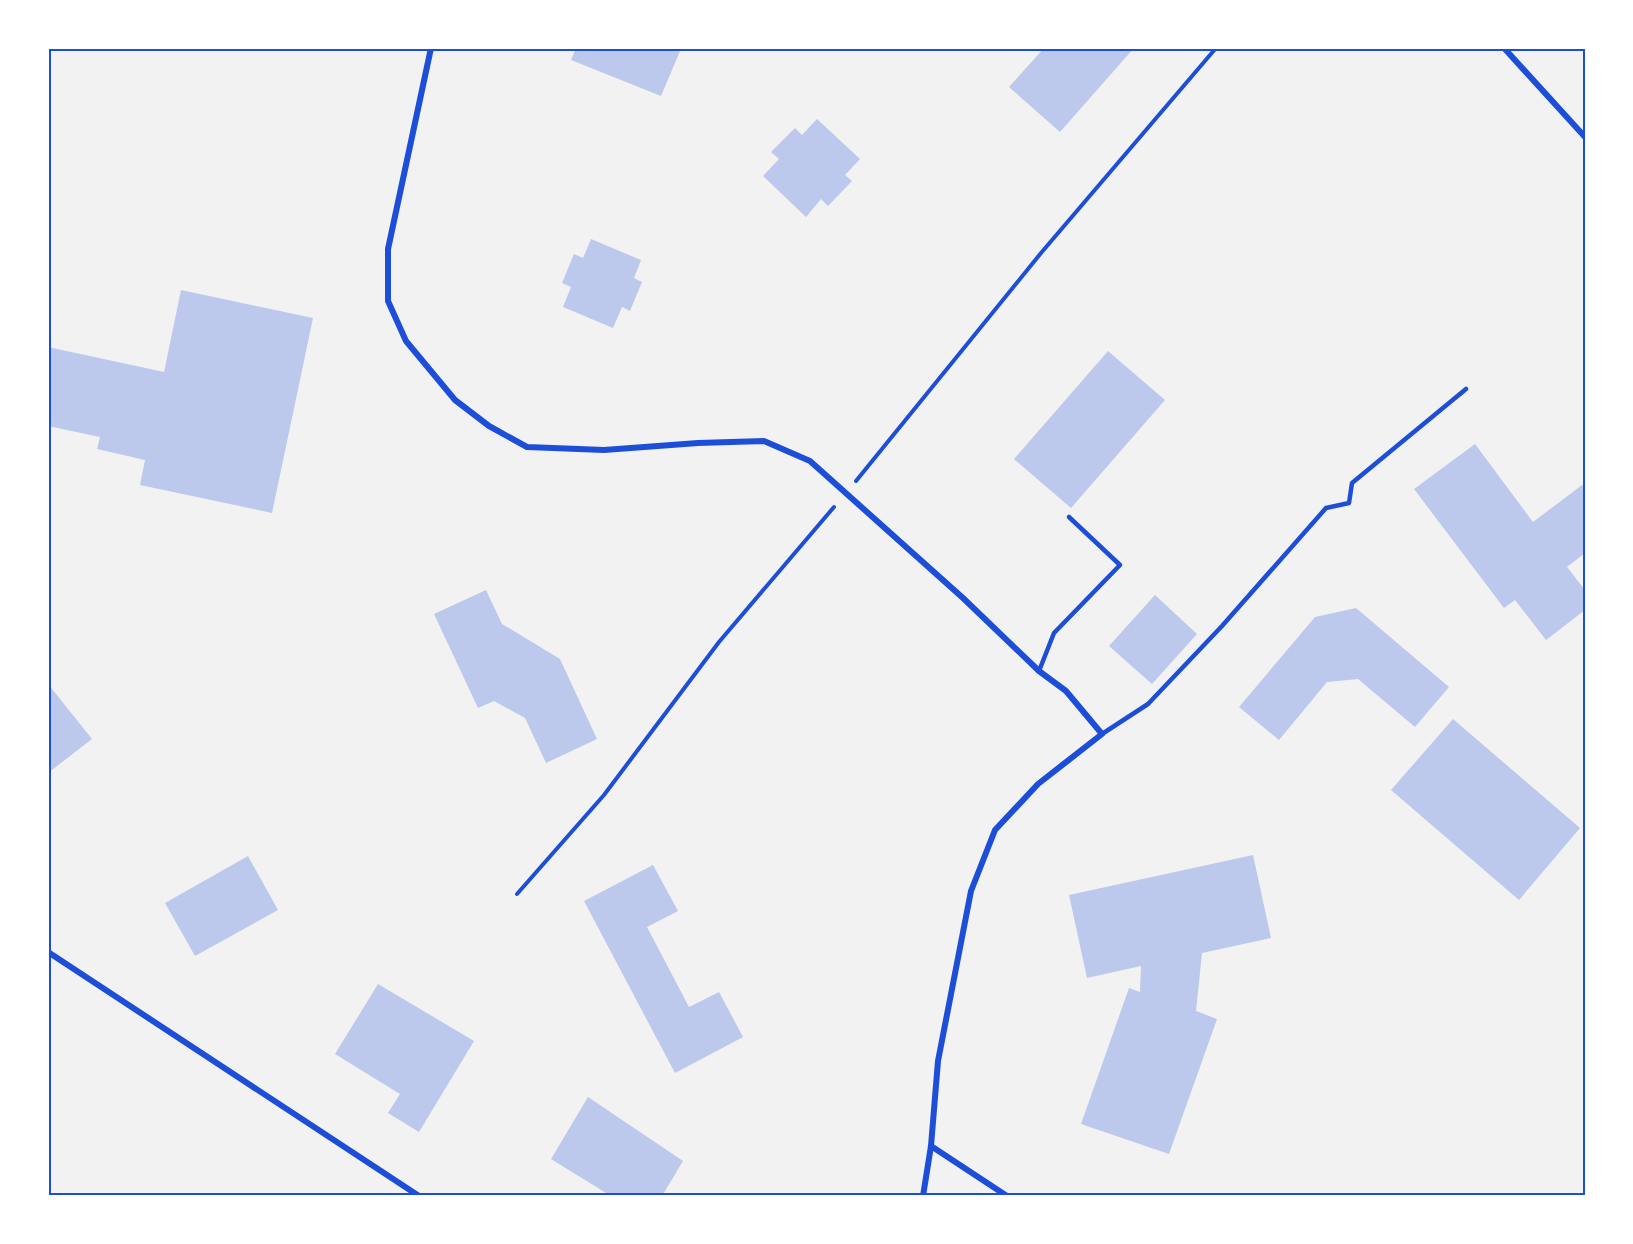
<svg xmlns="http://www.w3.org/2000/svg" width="1633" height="1244" font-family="'Crimson Pro',serif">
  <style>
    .building { fill: #bdc9ec }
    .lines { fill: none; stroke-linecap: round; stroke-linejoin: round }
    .path { stroke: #1d4ed8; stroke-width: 4 }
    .service { stroke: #1d4ed8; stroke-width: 4.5 }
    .minor { stroke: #1d4ed8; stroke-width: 6 }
    .neatline { fill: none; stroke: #1d4ed8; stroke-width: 2 }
  </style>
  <rect width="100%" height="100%" fill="#f2f2f2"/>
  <!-- building -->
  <g class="building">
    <polygon points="576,48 673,48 680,51 661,96 571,60"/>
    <polygon points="1044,48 1134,48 1060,132 1009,87"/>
    <polygon points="817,119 860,159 845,175 852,181 828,206 821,199 806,217 763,176 779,159 771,152 795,128 802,135"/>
    <polygon points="591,239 641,260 634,278 642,282 630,311 622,307 613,328 563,307 571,287 562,283 574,254 583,258"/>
    <polygon points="181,290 313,318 272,513 140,485 145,460 97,449 100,437 48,426 48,347 164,372"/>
    <polygon points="1108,351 1165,400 1071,508 1014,459"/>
    <polygon points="1475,444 1533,522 1582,485 1585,489 1585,553 1567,567 1585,590 1585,610 1546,640 1515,600 1504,608 1414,489"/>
    <polygon points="486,590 502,624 560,659 597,739 546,763 525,718 494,701 478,708 434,614"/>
    <polygon points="1155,595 1197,634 1152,684 1109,646"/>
    <polygon points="1356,608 1449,687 1415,727 1358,679 1327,682 1279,740 1239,707 1315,617"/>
    <polygon points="48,684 92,739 48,773"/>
    <polygon points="1453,719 1580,828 1519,900 1391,790"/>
    <polygon points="1253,855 1271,938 1202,953 1196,1011 1217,1019 1169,1154 1081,1124 1129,988 1140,992 1141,966 1087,978 1069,895"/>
    <polygon points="248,856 278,910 195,956 165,903"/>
    <polygon points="653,865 678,911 647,927 689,1007 719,992 743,1037 675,1073 584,901"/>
    <polygon points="378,984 474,1041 419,1132 388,1113 400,1094 335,1054"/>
    <polygon points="588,1097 683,1161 662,1196 611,1196 551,1159"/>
  </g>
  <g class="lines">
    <!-- path -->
    <g class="path">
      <polyline points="856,481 1041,253 1216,48"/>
      <polyline points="517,894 604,795 719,642 834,507"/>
    </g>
    <!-- service -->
    <g class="service">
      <polyline points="1039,671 1054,633 1120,565 1069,517"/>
      <polyline points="1102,734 1148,704 1222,626 1326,508 1349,503 1352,483 1466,389"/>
    </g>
    <!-- minor -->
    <g class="minor">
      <polyline points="431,48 388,249 388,301 406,341 455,400 489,426 527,447 604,450 698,443 764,441 810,461 963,598 1039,671 1066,691 1102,734 1038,784 995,830 971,891 938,1061 931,1146 923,1196"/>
      <polyline points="1504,48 1585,137"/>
      <polyline points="48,952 419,1196"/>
      <polyline points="931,1146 1007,1196"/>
    </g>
  </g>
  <!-- border -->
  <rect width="1633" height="1244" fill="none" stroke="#ffffff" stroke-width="99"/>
  <rect x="50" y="50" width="1534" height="1144" class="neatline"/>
</svg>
